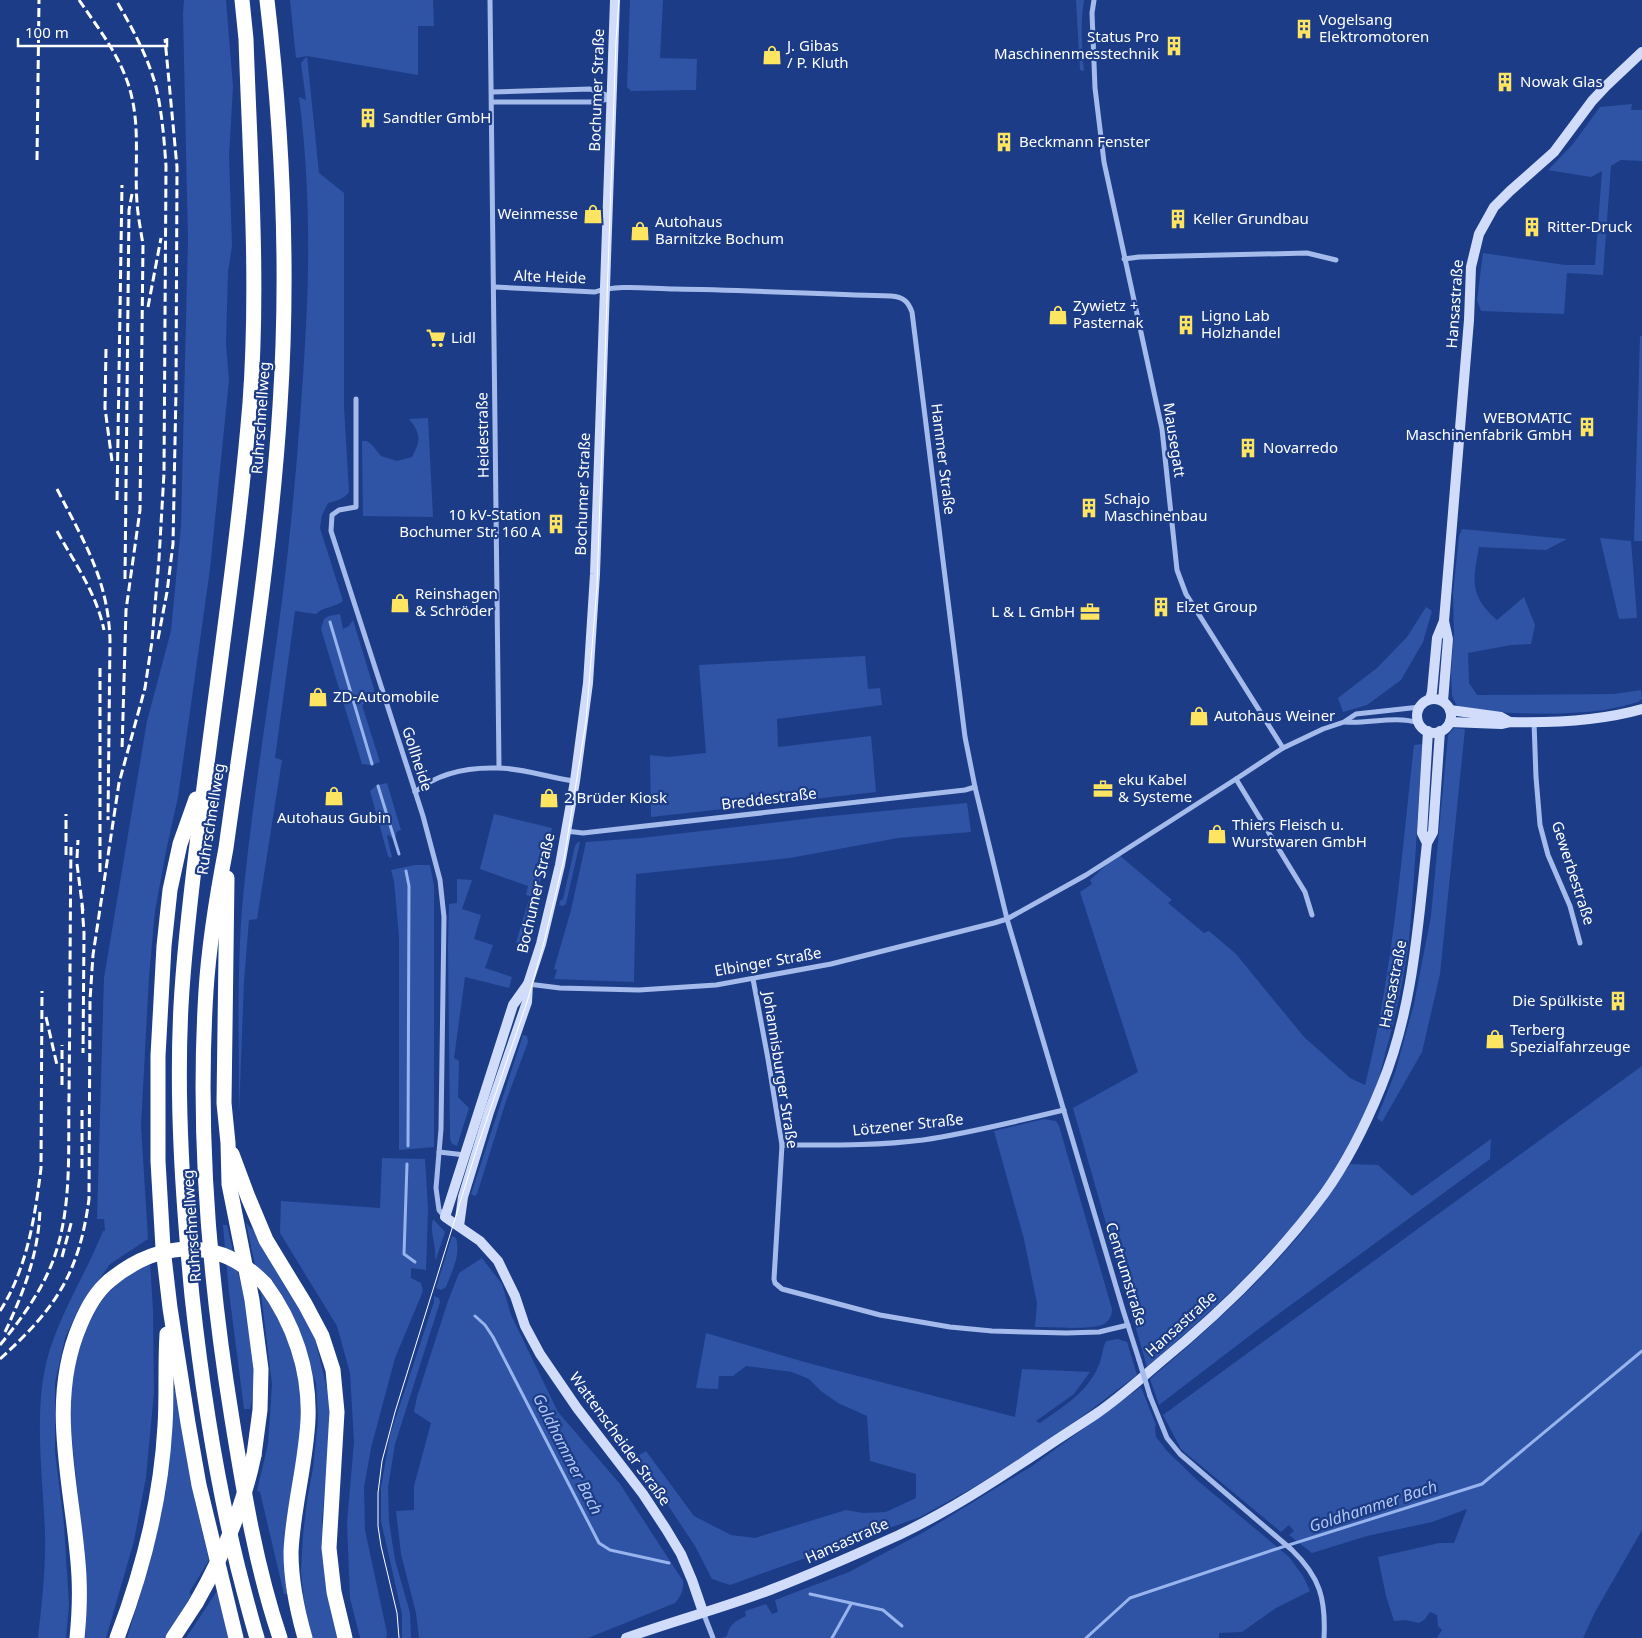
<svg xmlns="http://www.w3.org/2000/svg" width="1642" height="1638" font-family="'Noto Sans',sans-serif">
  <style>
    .green { fill: #2f54a5 }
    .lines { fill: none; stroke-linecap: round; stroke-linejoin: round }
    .stream { stroke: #97b4ee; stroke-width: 3 }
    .street { stroke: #a4bbec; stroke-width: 5 }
    .secondary { stroke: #d0dcf9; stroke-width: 10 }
    .highway { stroke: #fff; stroke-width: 15 }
    .tram { stroke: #fff; stroke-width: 1 }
    .rail { stroke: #fff; stroke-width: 3; stroke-dasharray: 9 4; stroke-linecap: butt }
    .street-bridge { stroke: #a4bbec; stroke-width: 5 }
    .highway-bridge { stroke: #fff; stroke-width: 15 }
    .labels { text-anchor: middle; stroke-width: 4.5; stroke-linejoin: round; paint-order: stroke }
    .poi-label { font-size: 15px; fill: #fff; stroke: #1c3c87; text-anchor: start }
    .street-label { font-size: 15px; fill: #fff; stroke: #1c3c87 }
    .water-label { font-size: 16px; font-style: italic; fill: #b0c6f3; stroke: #1c3c87 }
  </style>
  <rect width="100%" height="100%" fill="#1c3c87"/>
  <!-- green -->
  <g class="green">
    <path d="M184 0H226L233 87 229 156 232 246 228 272 226 344 229 380 210 569 178 797 166 851 155 911 149 976 141 1126 148 1239 110 1264 79 1308 65 1338 55 1383V1452L64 1525 69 1605 66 1638H38C42 1603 46 1567 45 1532 43 1479 34 1416 46 1364 56 1320 86 1274 103 1231H105L104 1219H97L104 978 147 721 171 631 181 526 188 239 183 14Z"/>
    <path d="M290 0H433L434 26H418V75L307 56 319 173 344 193V407L349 492C344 499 336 501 328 503L322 515 320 528 343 601C334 608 324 606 316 614L295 611 275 758 282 760 257 919 249 920 244 981 239 1114C239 1035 236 956 245 878 255 783 271 688 283 593 294 505 301 416 306 327 310 251 309 173 299 97L306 100 301 63 307 56 296 58Z"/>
    <polygon points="630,0 663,0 660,58 697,59 696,90 631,91 627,87"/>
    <path d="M1076 0H1084C1080 24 1082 47 1084 71L1080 70Z"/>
    <polygon points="1632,104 1631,110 1642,110 1642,161 1621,160 1611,166 1603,275 1567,273 1564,314 1481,311 1477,300 1483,253 1565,265 1595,265 1602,171 1591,177 1548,170 1573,144 1600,107"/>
    <polygon points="1640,336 1642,336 1642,541 1634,541"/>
    <path d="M428 418 433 517 362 516 363 515 362 441H367L372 445 381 456 397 461 412 457C421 440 421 434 409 419Z"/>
    <path d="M1462 529 1567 539 1546 550 1479 547C1473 581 1469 595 1497 620L1524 597 1535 625 1531 644 1511 645 1468 653 1469 683 1477 695 1614 694 1641 690 1642 699 1638 702C1627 705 1615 708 1604 710 1558 716 1504 714 1458 708L1452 696 1451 672 1454 635 1453 593 1459 536Z"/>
    <polygon points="1600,538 1631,541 1637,618 1619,619"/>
    <polygon points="1426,607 1432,611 1423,642 1401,680 1367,705 1343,712 1338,698 1377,668 1407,637"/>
    <polygon points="340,614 343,629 349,626 353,620 377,699 362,705 380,762 371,765 362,764 321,629 324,619 329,616"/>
    <polygon points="865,656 868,689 880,688 882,705 777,719 778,747 871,736 876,792 651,817 650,755 668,757 706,753 699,665"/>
    <polygon points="1454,728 1465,729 1440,974 1422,1052 1382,1122 1377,1118 1395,1073 1414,1004 1431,916 1448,735"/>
    <path d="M1422 744C1418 809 1415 875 1409 940 1405 974 1397 1007 1389 1040 1384 1056 1381 1074 1375 1090 1331 1205 1237 1289 1147 1367L1073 1108 1138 1072 1080 892 1092 884 1090 880 1118 854 1172 900 1168 903 1204 933 1209 931 1236 954 1304 1037 1350 1078 1365 1085C1393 974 1401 859 1414 745Z"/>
    <polygon points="387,783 401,830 396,832 396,837 392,838 389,835 387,836 392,857 390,858 388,856 370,791 377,785"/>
    <polygon points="967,803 971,832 898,838 790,858 636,874 634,982 554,979 557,970 554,969 571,910 586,842 641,838 821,817"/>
    <polygon points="494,814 552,828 540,882 534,897 526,895 528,886 480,869"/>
    <polygon points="578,842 580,842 566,904 563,906 559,905 560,901 563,899 575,846"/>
    <polygon points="415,865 430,865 434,886 434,1147 399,1150 399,936 394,881 391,870"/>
    <polygon points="457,879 472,880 462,909 481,915 474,939 493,945 485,968 512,977 509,988 465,977 454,1058 459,1061 458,1097 469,1108 457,1146 452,1144 450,1139 448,945 449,904 457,903"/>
    <polygon points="529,899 535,901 522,945 516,943"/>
    <polygon points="523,1035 527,1036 528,1042 506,1101 477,1194 475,1196 471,1194"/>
    <polygon points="1642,1066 1642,1530 1595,1612 1583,1638 1437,1638 1442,1630 1438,1626 1437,1615 1430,1612 1425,1619 1419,1623 1406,1620 1394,1621 1386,1596 1378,1557 1439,1543 1454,1543 1467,1509 1432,1522 1367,1536 1312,1553 1289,1535 1294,1531 1289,1525 1281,1532 1188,1455 1181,1449 1163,1415 1434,1217"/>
    <path d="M1044 1119 1056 1121 1059 1126 1112 1309C1112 1316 1109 1322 1102 1325 1086 1330 1053 1327 1035 1327L1037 1303 1024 1239 994 1131Z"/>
    <path d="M1491 1139 1490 1159 1265 1324 1159 1405 1150 1379C1203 1334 1256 1287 1301 1233 1319 1211 1334 1187 1350 1164L1378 1165 1412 1196Z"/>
    <polygon points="382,1158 425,1159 428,1208 426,1270 411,1268 411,1278 421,1283 423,1291 395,1358 371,1448 364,1487 365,1530 387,1633 386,1638 360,1638 350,1598 347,1523 354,1442 350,1373 337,1326 280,1233 281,1201 380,1208"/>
    <path d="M433 1219 445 1232 436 1259H435C437 1246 429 1232 433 1219Z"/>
    <polygon points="246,1223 254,1231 296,1297 314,1334 329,1397 330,1437 322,1519 327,1585 339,1638 312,1638 304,1601 301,1572 303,1535 307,1501 313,1468 318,1420 316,1382 289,1337 300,1390 300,1433 288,1594 284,1594 260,1492 257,1491 268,1444 272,1385 261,1293"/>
    <path d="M223 1225H227C238 1275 263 1360 250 1409H244L229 1292Z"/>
    <path d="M452 1236 456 1238C461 1255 452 1271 446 1287L441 1290 436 1288Z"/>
    <path d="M482 1258 502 1284 511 1315 558 1412 620 1484 683 1581C684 1590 681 1596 675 1603L588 1638H419L416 1613 401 1554 396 1511 414 1510V1486L431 1423 414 1412 417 1397 448 1301 459 1273Z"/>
    <polygon points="150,1262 153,1310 154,1392 146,1477 134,1541 106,1638 85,1638 87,1583 71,1429 71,1379 80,1341 96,1309 106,1295 123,1278"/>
    <polygon points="434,1296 439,1298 440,1302 395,1444 388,1487 389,1521 395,1560 410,1613 411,1638 402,1638 402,1614 381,1521 381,1488 390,1435 434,1302"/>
    <path d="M706 1333 808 1363 1015 1417 1022 1369 1090 1372 1074 1394 1036 1421 1040 1423C1061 1408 1087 1393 1098 1367 1102 1359 1102 1349 1106 1341L1118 1339 1127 1342 1137 1375 1084 1415 1030 1452 976 1486 920 1517 730 1585 712 1579 695 1546 636 1457 646 1451 694 1516 731 1535 755 1538 846 1510 863 1513 886 1512 916 1498V1474L870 1461 867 1416 838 1403 821 1391 809 1379 792 1372 746 1366 733 1376H719L718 1389 696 1388Z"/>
    <path d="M1141 1387 1156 1425 1155 1427 1156 1437 1167 1451 1197 1480 1289 1557 1303 1576 1310 1591 1276 1608 1242 1632 1219 1633V1638H722L727 1636C729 1624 736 1621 746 1616L745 1611 766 1604 772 1614 778 1612 775 1600 849 1572 924 1532 1032 1466Z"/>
    <path d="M174 1391H176L196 1506 209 1560 189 1593 192 1595 164 1638H127C154 1554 171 1480 174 1391Z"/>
    <polygon points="217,1591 229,1638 186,1638"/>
  </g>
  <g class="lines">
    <!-- stream -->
    <g class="stream">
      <polyline points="330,622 372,764"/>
      <polyline points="378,786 399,854"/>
      <polyline points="406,871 409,886 408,1146"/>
      <polyline points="407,1164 404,1254 415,1262"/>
      <polyline points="475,1316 485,1325 493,1337 599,1543 610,1550 669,1563"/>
      <polyline points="810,1594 883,1610 902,1626"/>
      <polyline points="832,1638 851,1604"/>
      <polyline points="1086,1638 1130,1598 1273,1550 1482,1484 1642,1351"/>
    </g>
    <!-- street -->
    <g class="street">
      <polyline points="490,0 499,767"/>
      <polyline points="1094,0 1092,13 1095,88 1104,162 1162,429 1177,570 1186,594 1283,748"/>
      <polyline points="492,92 590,89 612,97"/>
      <polyline points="492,102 595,102 612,98"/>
      <polyline points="1124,259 1139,257 1307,253 1336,260"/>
      <path d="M495 287 595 292C618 284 651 289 675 289 747 290 819 294 891 296 903 297 908 301 912 312L965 737 975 787 1007 919 1123 1310 1139 1360"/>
      <polyline points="356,399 356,507 339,510 332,515 331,531 423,816 440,880 444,917 441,1129 436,1188 439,1210 445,1217"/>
      <path d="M1345 722C1369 724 1395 715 1419 723"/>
      <polyline points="1534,722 1536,777 1540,825 1548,855 1570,906 1580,943"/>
      <path d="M415 792C438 773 468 767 498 768 522 768 550 778 575 781"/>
      <polyline points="566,831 583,833 965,790 975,787"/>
      <polyline points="1312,915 1305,892 1236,779 1283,748 1323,729 1344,722 1356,714 1420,707"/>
      <polyline points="753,979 768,1059 782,1145 774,1279 775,1283 782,1289 880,1315 950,1327 992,1331 1066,1333 1099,1332 1128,1325"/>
      <polyline points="528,984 560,988 639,990 716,985 831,964 994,923 1007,919 1086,875 1236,779"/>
      <path d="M782 1145C828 1145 876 1146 923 1140 970 1133 1017 1121 1064 1110"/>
      <polyline points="439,1152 465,1155"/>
      <path d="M1150 1396 1167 1438 1180 1454 1292 1550C1320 1577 1326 1599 1324 1638"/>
      <polyline points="703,1612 713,1638"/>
    </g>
    <!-- secondary -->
    <g class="secondary">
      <polyline points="1430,699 1432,692 1437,638 1444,621 1469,320 1471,267 1479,234 1494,207 1510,191 1554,152 1592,101 1606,86 1642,52"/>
      <circle cx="1434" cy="716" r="17"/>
      <polyline points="1443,701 1448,639 1444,621"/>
      <polyline points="1450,710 1501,717 1510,722"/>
      <path d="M1450 722 1501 724 1510 722C1554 723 1600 721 1642 709"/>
      <polyline points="1427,843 1422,833 1428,731"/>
      <polyline points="528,984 513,1005 445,1217 480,1241 498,1261 515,1296 525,1326 540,1354 577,1408 643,1494 666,1529 681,1554 692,1580 703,1612"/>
      <polyline points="459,1226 463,1197 489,1112 527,1002 528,984 541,944 560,865 575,781 588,683 595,574 615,0"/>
      <path d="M626 1638C673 1621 723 1608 770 1590 814 1573 857 1554 899 1535 949 1511 995 1481 1040 1451 1059 1438 1078 1426 1096 1414 1118 1399 1138 1381 1158 1364 1219 1314 1277 1258 1324 1194 1347 1162 1366 1124 1381 1087 1413 1010 1418 925 1427 843L1433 832 1440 731"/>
    </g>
    <!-- highway -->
    <g class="highway">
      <path d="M242 0 246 39C250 160 259 281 250 403 238 548 215 692 198 836 191 893 184 949 181 1006 176 1103 183 1200 192 1296 202 1388 216 1479 238 1568 244 1591 250 1615 257 1638"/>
      <path d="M267 0C283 136 289 269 280 406 271 554 246 702 226 848 217 895 209 943 206 991 197 1134 209 1278 232 1419 244 1493 256 1567 280 1638"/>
      <polyline points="196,799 180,844 170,890 164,946 158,1056 158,1161 163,1248 170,1308 188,1423 199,1485 236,1638"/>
      <polyline points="227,878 224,1103 228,1143 229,1184 252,1300 261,1369 260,1410 254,1455"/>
      <polyline points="232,1154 248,1197 266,1240 305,1304 322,1336 333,1370 337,1412 329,1548 334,1592 345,1638"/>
      <path d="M265 1284C294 1323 310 1371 308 1419 306 1464 293 1507 291 1552 291 1581 297 1610 305 1638"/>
      <path d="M77 1638C79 1618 80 1597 79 1577 75 1493 45 1406 80 1325 87 1308 96 1292 109 1281"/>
      <path d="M117 1638C143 1570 161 1499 165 1426 167 1395 165 1365 167 1334"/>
      <polyline points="173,1638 196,1603"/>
    </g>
    <!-- tram -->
    <polyline class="tram" points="399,1638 397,1613 381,1546 378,1526 378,1493 382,1461 395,1412 477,1148 527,1002 543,946 564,859 586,721 597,586 616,40 619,0"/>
    <!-- rail -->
    <g class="rail">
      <path d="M79 0C96 25 115 49 126 78 142 119 134 161 137 203 138 217 141 231 143 245L140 510 126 610 122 751"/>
      <polyline points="37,160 39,0"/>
      <polyline points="148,307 161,238"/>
      <polyline points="106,349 105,408 112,461"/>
      <path d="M57 489C84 542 108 579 110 640L108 820"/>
      <polyline points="117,500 122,185"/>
      <path d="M57 531C75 564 96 592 104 630"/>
      <polyline points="125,579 128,301 129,210 132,194"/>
      <polyline points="158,639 167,592 173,544 176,391 177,167 165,39"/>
      <polyline points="66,855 66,814"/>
      <polyline points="77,858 78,840"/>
      <polyline points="77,864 83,911"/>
      <polyline points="100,872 100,665"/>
      <polyline points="82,905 84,933 83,1053"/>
      <polyline points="46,1017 57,1065"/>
      <polyline points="62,1085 62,1045"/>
      <polyline points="82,1168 82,1110"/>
      <polyline points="62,1257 72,1220"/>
      <path d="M0 1311C27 1269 35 1217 41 1168L42 991"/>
      <path d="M5 1332C24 1292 39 1252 40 1208"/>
      <path d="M0 1345C22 1318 44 1288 55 1255 72 1205 68 1150 69 1097 70 1014 70 931 71 847"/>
      <path d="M0 1359C56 1308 79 1274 89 1199L90 1000 93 955 119 783 145 688 152 641 159 559 164 473 166 166C164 138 162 110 155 83 146 53 131 26 116 0"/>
    </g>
    <!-- street-bridge -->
    <polyline class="street-bridge" points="1139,1360 1150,1396"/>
    <!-- highway-bridge -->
    <g class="highway-bridge">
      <path d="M109 1281C158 1240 219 1236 265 1284"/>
      <path d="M196 1603C223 1556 243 1509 254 1455"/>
    </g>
  </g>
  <!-- icons -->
  <defs>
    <symbol id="building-bare" viewBox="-9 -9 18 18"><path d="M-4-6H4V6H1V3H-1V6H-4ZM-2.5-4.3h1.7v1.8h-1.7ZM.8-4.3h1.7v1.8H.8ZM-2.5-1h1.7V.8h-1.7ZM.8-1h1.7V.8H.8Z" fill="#fde461" stroke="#1c3c87" stroke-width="2.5" paint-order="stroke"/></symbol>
    <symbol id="shop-bare" viewBox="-9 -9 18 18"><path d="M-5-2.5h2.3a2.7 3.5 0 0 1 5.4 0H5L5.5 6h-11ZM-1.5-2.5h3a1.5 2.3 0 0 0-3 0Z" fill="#fde461" stroke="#1c3c87" stroke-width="2.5" paint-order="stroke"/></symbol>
    <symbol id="supermarket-bare" viewBox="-9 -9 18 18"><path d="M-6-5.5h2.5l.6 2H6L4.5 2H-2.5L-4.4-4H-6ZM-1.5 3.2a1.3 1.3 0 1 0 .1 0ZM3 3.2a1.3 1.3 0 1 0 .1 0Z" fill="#fde461" stroke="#1c3c87" stroke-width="2.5" paint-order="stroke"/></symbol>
    <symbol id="office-bare" viewBox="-9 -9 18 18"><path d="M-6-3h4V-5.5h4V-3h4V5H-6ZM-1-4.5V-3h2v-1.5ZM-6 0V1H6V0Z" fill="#fde461" stroke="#1c3c87" stroke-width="2.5" paint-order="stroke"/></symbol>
  </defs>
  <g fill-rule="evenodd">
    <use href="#building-bare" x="1290" y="15" width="28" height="28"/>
    <use href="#building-bare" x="1160" y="32" width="28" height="28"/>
    <use href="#shop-bare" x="758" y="41" width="28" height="28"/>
    <use href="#building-bare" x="1491" y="68" width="28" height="28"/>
    <use href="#building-bare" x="354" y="104" width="28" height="28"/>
    <use href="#building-bare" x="990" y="128" width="28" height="28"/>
    <use href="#shop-bare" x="579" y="200" width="28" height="28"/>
    <use href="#building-bare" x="1164" y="205" width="28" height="28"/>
    <use href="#building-bare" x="1518" y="213" width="28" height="28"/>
    <use href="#shop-bare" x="626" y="217" width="28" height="28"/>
    <use href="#shop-bare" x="1044" y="301" width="28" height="28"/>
    <use href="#building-bare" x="1172" y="311" width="28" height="28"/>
    <use href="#supermarket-bare" x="422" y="324" width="28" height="28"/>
    <use href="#building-bare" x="1573" y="413" width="28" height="28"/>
    <use href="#building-bare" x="1234" y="434" width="28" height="28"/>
    <use href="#building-bare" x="1075" y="494" width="28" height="28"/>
    <use href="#building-bare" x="542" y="510" width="28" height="28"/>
    <use href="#shop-bare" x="386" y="589" width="28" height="28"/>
    <use href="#building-bare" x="1147" y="593" width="28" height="28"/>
    <use href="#office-bare" x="1076" y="598" width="28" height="28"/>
    <use href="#shop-bare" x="304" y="683" width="28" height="28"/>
    <use href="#shop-bare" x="1185" y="702" width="28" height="28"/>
    <use href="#office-bare" x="1089" y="775" width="28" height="28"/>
    <use href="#shop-bare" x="320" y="782" width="28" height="28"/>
    <use href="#shop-bare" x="535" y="784" width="28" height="28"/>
    <use href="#shop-bare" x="1203" y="820" width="28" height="28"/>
    <use href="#building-bare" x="1604" y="987" width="28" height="28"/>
    <use href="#shop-bare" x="1481" y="1025" width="28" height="28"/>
  </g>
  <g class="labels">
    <!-- poi labels -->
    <g class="poi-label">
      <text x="1319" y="25">Vogelsang<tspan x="1319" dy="17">Elektromotoren</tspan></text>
      <text x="1159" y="42" text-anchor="end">Status Pro<tspan x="1159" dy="17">Maschinenmesstechnik</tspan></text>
      <text x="787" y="51">J. Gibas<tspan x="787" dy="17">/ P. Kluth</tspan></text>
      <text x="1520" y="87">Nowak Glas</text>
      <text x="383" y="123">Sandtler GmbH</text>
      <text x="1019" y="147">Beckmann Fenster</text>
      <text x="578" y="219" text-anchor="end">Weinmesse</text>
      <text x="1193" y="224">Keller Grundbau</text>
      <text x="655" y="227">Autohaus<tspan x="655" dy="17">Barnitzke Bochum</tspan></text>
      <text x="1547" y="232">Ritter-Druck</text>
      <text x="1073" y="311">Zywietz +<tspan x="1073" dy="17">Pasternak</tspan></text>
      <text x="1201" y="321">Ligno Lab<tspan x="1201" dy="17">Holzhandel</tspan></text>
      <text x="451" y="343">Lidl</text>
      <text x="1572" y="423" text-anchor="end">WEBOMATIC<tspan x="1572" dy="17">Maschinenfabrik GmbH</tspan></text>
      <text x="1263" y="453">Novarredo</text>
      <text x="1104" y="504">Schajo<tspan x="1104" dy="17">Maschinenbau</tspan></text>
      <text x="541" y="520" text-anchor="end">10 kV-Station<tspan x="541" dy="17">Bochumer Str. 160 A</tspan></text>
      <text x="415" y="599">Reinshagen<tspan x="415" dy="17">&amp; Schröder</tspan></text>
      <text x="1176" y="612">Elzet Group</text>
      <text x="1075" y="617" text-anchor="end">L &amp; L GmbH</text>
      <text x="333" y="702">ZD-Automobile</text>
      <text x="1214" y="721">Autohaus Weiner</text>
      <text x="1118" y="785">eku Kabel<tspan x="1118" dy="17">&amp; Systeme</tspan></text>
      <text x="564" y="803">2 Brüder Kiosk</text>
      <text x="334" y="823" text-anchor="middle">Autohaus Gubin</text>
      <text x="1232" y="830">Thiers Fleisch u.<tspan x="1232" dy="17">Wurstwaren GmbH</tspan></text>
      <text x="1603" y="1006" text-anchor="end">Die Spülkiste</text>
      <text x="1510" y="1035">Terberg<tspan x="1510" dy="17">Spezialfahrzeuge</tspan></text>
    </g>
    <!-- street labels -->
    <g class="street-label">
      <text transform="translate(597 90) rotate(-88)" y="5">Bochumer Straße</text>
      <text transform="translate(550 277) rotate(2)" y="5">Alte Heide</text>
      <text transform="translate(1455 304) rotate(-86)" y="5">Hansastraße</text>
      <text transform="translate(261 418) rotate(-86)" y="5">Ruhrschnellweg</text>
      <text transform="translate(483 435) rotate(-91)" y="5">Heidestraße</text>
      <text transform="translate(1174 440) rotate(81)" y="5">Mausegatt</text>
      <text transform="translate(943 459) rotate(83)" y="5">Hammer Straße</text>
      <text transform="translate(583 494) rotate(-88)" y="5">Bochumer Straße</text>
      <text transform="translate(417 759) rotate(72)" y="5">Gollheide</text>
      <text transform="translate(769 799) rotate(-7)" y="5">Breddestraße</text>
      <text transform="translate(211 819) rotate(-81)" y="5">Ruhrschnellweg</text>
      <text transform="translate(1573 873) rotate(72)" y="5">Gewerbestraße</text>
      <text transform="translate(536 893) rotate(-77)" y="5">Bochumer Straße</text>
      <text transform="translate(768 962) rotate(-10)" y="5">Elbinger Straße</text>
      <text transform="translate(1393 984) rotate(-79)" y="5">Hansastraße</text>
      <text transform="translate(780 1070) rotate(81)" y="5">Johannisburger Straße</text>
      <text transform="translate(908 1125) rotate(-6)" y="5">Lötzener Straße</text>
      <text transform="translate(192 1226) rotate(-94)" y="5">Ruhrschnellweg</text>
      <text transform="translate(1126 1274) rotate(73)" y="5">Centrumstraße</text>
      <text transform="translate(1181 1324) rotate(-42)" y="5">Hansastraße</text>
      <text transform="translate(620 1439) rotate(54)" y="5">Wattenscheider Straße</text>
      <text transform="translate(847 1541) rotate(-24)" y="5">Hansastraße</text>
    </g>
    <!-- water labels -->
    <g class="water-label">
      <text transform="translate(568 1454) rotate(63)" y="6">Goldhammer Bach</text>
      <text transform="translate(1373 1506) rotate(-18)" y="6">Goldhammer Bach</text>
    </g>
  </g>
  <!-- scale -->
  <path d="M18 38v8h149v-8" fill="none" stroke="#ffffff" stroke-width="2.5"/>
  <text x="25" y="38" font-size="15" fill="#ffffff" stroke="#1c3c87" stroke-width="4" paint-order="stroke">100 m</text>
</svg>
